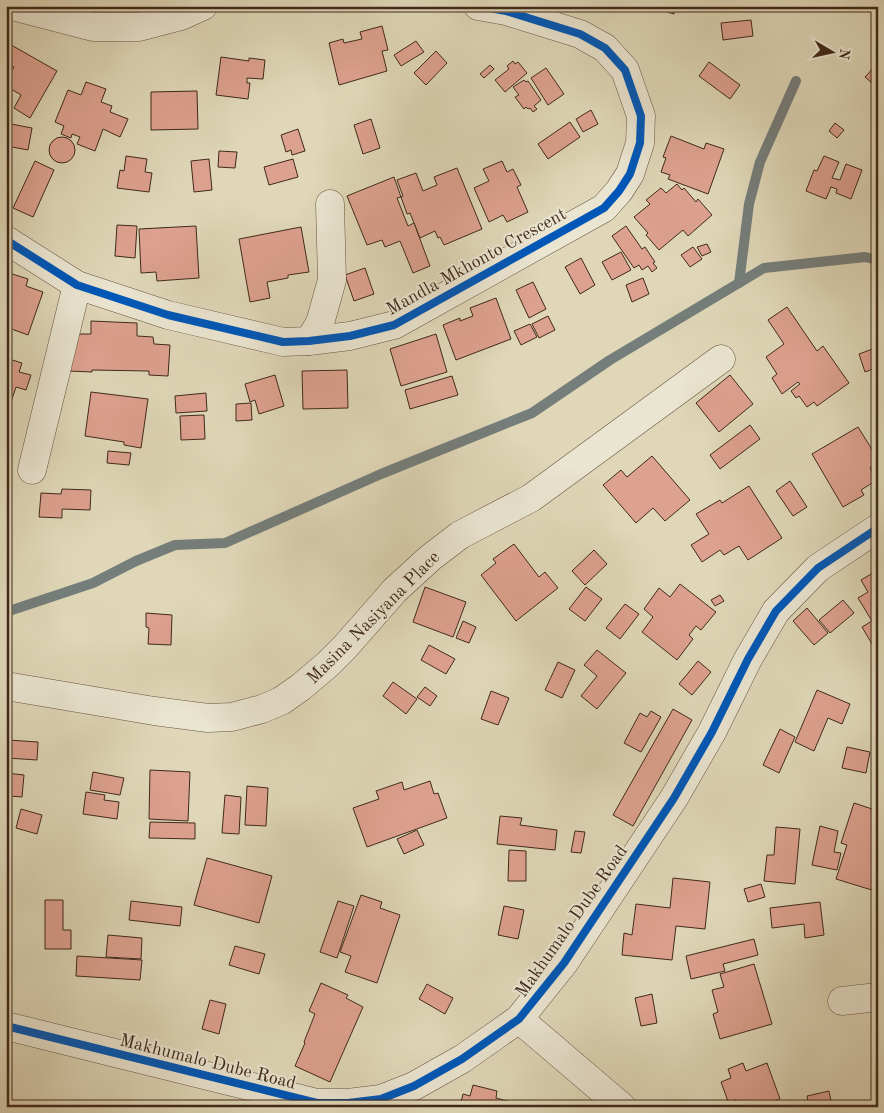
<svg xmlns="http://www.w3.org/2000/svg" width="884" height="1113" font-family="'Old Standard TT',serif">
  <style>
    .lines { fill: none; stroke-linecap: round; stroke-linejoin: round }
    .stream { stroke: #757e7b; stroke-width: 10 }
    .building { fill: #dda18f; stroke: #40291b }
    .street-casing { stroke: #685442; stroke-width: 29 }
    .street { stroke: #eae5d1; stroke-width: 28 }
    .cycleway-casing { stroke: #eae5d1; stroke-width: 11 }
    .cycleway { stroke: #0057b8; stroke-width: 8 }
    .labels { text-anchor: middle; stroke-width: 4; stroke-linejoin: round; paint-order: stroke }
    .street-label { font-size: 18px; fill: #40291b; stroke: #eae5d1 }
  </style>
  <rect width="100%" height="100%" fill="#dfd7b8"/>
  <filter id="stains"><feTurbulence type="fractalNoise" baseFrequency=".004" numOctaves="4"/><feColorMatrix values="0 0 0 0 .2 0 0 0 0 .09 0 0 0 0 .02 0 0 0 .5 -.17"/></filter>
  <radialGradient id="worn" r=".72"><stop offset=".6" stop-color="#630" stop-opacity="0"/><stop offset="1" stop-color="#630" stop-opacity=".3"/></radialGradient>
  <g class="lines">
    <!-- stream -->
    <g class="stream">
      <polyline points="739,283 749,204 760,162 796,81"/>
      <polyline points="6,612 93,583 136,561 175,545 225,543 381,474 532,413 610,360 764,268 865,257 878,260"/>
    </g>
  </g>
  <!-- building -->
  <g class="building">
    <polygon points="646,6 677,6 674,14"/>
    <polygon points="751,20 753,36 723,40 721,23"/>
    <polygon points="382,26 388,50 382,51 387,71 339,85 329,43 343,39 344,43 362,39 360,32"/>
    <polygon points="416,41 424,52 401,66 394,55"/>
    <polygon points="6,42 57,71 30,118 14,108 21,95 6,86 6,81 14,67 6,63"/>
    <polygon points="436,51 447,63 426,85 414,73"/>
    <polygon points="221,57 249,61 249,58 265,60 263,79 247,78 247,83 250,83 248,99 216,95"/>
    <polygon points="513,61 515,64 518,62 527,73 505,92 495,80 509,69 507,66"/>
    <polygon points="709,62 740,85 730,99 699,76"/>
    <polygon points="878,63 878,88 865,77"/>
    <polygon points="490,65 494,69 484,78 480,74"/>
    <polygon points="546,68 564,94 548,105 531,78"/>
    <polygon points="524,80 526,82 528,81 541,100 534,106 537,109 533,112 530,108 528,109 526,107 524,109 515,97 519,95 513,87"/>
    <polygon points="86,82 106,89 101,102 112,106 110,112 128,119 120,137 103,129 95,151 77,144 80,137 72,134 71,138 61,134 64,126 55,122 68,90 81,95"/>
    <polygon points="197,91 198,129 151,130 151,92"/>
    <polygon points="591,110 598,124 583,132 576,119"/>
    <polygon points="371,119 380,148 363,154 354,125"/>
    <polygon points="570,122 580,137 548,159 538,144"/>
    <polygon points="6,123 32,128 28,150 7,146 6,150"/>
    <polygon points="835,123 844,130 837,138 829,131"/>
    <polygon points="298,129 305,151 292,155 291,150 286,152 281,135"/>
    <polygon points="671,136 704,149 706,143 724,149 708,194 668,179 670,175 661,172 666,158 663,157"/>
    <circle cx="62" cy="150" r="13"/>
    <polygon points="219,151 237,152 235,168 218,167"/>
    <polygon points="126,156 147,159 145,172 152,173 149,192 117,188 120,170 124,171"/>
    <polygon points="824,156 839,162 832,178 840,180 846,164 862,170 851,199 836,193 837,189 831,187 826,199 806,191 814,170 817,171"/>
    <polygon points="209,159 212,190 194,192 191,161"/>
    <polygon points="293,159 298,177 269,185 264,167"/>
    <polygon points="35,161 54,170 33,217 13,208"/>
    <polygon points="502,161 507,172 513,169 521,185 517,187 528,212 507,222 503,215 489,222 474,188 489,181 483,169"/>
    <polygon points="457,168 482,229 444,245 440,237 438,238 435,231 420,238 410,213 407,214 401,197 403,196 397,180 416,173 423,191 437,185 434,177"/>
    <polygon points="394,177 401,197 397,198 408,226 414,223 430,266 413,273 400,241 385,247 382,240 367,245 347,196"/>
    <polygon points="677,184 682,190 684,188 696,202 698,199 712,215 688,236 683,230 659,250 646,235 648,233 634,217 650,204 646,200 661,188 666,193"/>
    <polygon points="117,225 137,226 135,258 115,256"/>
    <polygon points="196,226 199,278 157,281 156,272 141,273 139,229"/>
    <polygon points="626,226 642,249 645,247 655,262 653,263 657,268 652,272 648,266 642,270 639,265 634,268 612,236"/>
    <polygon points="301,227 309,272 288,275 288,278 267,282 270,298 250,302 239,239"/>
    <polygon points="707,244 711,252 702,256 697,247"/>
    <polygon points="693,247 702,259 690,267 681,255"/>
    <polygon points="621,252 631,270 612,280 602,262"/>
    <polygon points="581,258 595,285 580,294 565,267"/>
    <polygon points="365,268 374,294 354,301 345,275"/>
    <polygon points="6,272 28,279 26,286 43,292 28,335 6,327"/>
    <polygon points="643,278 649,294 632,302 626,285"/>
    <polygon points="533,282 546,309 529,318 516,290"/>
    <polygon points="496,298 511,339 456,360 443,325 460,318 460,321 473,316 470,308"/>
    <polygon points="787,307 817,351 823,346 849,383 817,406 814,402 807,407 799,396 796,398 791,391 800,384 798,382 782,394 772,378 777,374 766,357 784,344 768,320"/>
    <polygon points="548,316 555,330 539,338 532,324"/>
    <polygon points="91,321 137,323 137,336 153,337 154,344 170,345 168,376 149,375 149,371 92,370 92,372 68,371 70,334 91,334"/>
    <polygon points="530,324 537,337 521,345 514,331"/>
    <polygon points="436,334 447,372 401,386 390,349"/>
    <polygon points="878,347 878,367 865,372 859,354"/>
    <polygon points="6,358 22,363 19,372 31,375 26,390 16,387 11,402 6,401"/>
    <polygon points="347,370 348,408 303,409 302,371"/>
    <polygon points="275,375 284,406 259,414 255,400 250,402 245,384"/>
    <polygon points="730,375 753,404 719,432 696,403"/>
    <polygon points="452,376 458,395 410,409 405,390"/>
    <polygon points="91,392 148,399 141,448 124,445 124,442 85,436"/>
    <polygon points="206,393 207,411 176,413 175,396"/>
    <polygon points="251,403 252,420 236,421 236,404"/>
    <polygon points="204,415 205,439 181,440 180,416"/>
    <polygon points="750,425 760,439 720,469 710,455"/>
    <polygon points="858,427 878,459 878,463 870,468 877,480 861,490 864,495 843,507 812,454"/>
    <polygon points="108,451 131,453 129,465 107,463"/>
    <polygon points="652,456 690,500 665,521 653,508 636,523 603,485 621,470 627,477"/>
    <polygon points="790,481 807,507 793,516 776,491"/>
    <polygon points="749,486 782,538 748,560 739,546 724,555 720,550 702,562 691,545 709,534 696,514 720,500 722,503"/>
    <polygon points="62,489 91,490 90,510 62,509 62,518 39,517 41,493 61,494"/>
    <polygon points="514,544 539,577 545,572 558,588 516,621 481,575 496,563 493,559"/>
    <polygon points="594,550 607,564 585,585 572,571"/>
    <polygon points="878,570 878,650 876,651 862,627 872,621 858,598 868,592 861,580"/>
    <polygon points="680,584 716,612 701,630 696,626 689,635 693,639 677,660 642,632 653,617 644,609 659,588 670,597"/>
    <polygon points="425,587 466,602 453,637 413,622"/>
    <polygon points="586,587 602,599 585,621 569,609"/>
    <polygon points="720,595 724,601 715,606 711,600"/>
    <polygon points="843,600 854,613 830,633 819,620"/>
    <polygon points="625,604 639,614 620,639 606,628"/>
    <polygon points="807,608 828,633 814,645 793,621"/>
    <polygon points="146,613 172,615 171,645 148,644 149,628 146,627"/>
    <polygon points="463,621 476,627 469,643 456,638"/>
    <polygon points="429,645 455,659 446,674 421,660"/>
    <polygon points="597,650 626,673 597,709 581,696 597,676 584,665"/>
    <polygon points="698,661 711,672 692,695 679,684"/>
    <polygon points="558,662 575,670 562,698 545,690"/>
    <polygon points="393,682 417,699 406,714 383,696"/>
    <polygon points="425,687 437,696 430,706 417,697"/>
    <polygon points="817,690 850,704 842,724 828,718 814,751 795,742"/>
    <polygon points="491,691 509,698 498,725 481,719"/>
    <polygon points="673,709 692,720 633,826 613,815"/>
    <polygon points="651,711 661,717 641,752 624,743 640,713 647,717"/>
    <polygon points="780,729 795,737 779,773 763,765"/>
    <polygon points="8,740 38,742 37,760 7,758"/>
    <polygon points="847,747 870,752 866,773 842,768"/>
    <polygon points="150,770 190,772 188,821 149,819"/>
    <polygon points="93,772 124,778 120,795 90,790"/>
    <polygon points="6,773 24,775 22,797 10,796 8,829 6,828"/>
    <polygon points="430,781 434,794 438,793 447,818 367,847 353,808 379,799 376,791 402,782 404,790"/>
    <polygon points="247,786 268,788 266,826 245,825"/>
    <polygon points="86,792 105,795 104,800 119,802 117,819 83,814"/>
    <polygon points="225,795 241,797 239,834 222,833"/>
    <polygon points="854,803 878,811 878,882 875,891 836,879 847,845 841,843"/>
    <polygon points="21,809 42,815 37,834 16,828"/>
    <polygon points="500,816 522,818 520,825 557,830 555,850 497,844"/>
    <polygon points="150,822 195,823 195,839 149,838"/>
    <polygon points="820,826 838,831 834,852 841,853 837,870 812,865"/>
    <polygon points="776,827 800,829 795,884 764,881 767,855 774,855"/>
    <polygon points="417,830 424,845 404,854 397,839"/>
    <polygon points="575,831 585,832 581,853 571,852"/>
    <polygon points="509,850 526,851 526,881 508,881"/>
    <polygon points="207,858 272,876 259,923 194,905"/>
    <polygon points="6,859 11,860 10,892 6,892"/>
    <polygon points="673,878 710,882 705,929 676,926 672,960 622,955 624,933 632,935 636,904 670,908"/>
    <polygon points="761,884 765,897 748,902 744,889"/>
    <polygon points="361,895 382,902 380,908 400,915 377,983 345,972 351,956 340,952"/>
    <polygon points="45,900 63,900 63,930 71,930 71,949 45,949"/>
    <polygon points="131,901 182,907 180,926 129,920"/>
    <polygon points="338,901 354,906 337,958 320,952"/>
    <polygon points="820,902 824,935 805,938 804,924 772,928 770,908"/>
    <polygon points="504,906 524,910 518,939 498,935"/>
    <polygon points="108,935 142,938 141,959 106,957"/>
    <polygon points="754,939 758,955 723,964 725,971 691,979 686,956"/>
    <polygon points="235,946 265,954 259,974 229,965"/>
    <polygon points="77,956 142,960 140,980 76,976"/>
    <polygon points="754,964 772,1024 720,1039 713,1014 718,1012 712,990 724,987 720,974"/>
    <polygon points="321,983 348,995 346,998 363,1007 330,1082 295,1066 305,1043 304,1042 315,1014 309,1011"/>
    <polygon points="427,984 453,998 445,1014 419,999"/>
    <polygon points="652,994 657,1023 641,1026 635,998"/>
    <polygon points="210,1000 226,1004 219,1034 202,1029"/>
    <polygon points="743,1063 746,1071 767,1063 780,1099 760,1107 738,1107 736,1100 729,1104 721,1082 731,1078 728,1069"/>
    <polygon points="473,1085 497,1091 496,1098 511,1102 510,1107 460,1107 463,1094 470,1096"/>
    <polygon points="829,1091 832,1106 809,1107 807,1096"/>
    <polygon points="787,1103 788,1107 770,1107 770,1106"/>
  </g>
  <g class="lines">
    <defs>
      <g id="street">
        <polyline points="12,6 93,27 139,27 181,16 203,6"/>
        <polyline points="6,240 77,285 168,315 283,342 309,341 350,336 394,325 604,208 619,191 630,174 640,143 641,116 625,70 605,48 580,34 506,11 478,6"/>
        <polyline points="309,341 320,323 332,280 330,204"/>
        <polyline points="32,470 77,285"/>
        <polyline points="6,686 154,711 208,718 232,717 262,709 281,701 301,687 328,664 345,647 395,590 430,558 460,535 531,498 721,359"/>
        <polyline points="842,1001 878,997"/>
        <polyline points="519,1019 622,1107"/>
        <polyline points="6,1026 317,1103 348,1103 381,1099 414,1086 462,1059 519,1019 564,963 674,798 712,732 748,659 776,611 818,568 878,528"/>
      </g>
    </defs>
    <!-- street casing -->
    <use href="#street" class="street-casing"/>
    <!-- street -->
    <use href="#street" class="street"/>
    <defs>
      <g id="cycleway">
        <polyline points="6,240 77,285 168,315 283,342 309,341 350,336 394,325 604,208 619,191 630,174 640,143 641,116 625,70 605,48 580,34 506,11 478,6"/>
        <polyline points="6,1026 317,1103 348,1103 381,1099 414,1086 462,1059 519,1019 564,963 674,798 712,732 748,659 776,611 818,568 878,528"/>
      </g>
    </defs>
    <!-- cycleway casing -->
    <use href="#cycleway" class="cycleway-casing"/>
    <!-- cycleway -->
    <use href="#cycleway" class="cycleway"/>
  </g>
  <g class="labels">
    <!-- street labels -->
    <g class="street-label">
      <text transform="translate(476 261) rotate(-29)" y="6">Mandla Mkhonto Crescent</text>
      <text transform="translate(373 617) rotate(-45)" y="6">Masina Nasiyana Place</text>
      <text transform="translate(571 921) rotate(-55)" y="6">Makhumalo Dube Road</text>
      <text transform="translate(208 1061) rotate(14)" y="6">Makhumalo Dube Road</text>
    </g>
  </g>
  <!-- margin -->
  <rect width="884" height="1113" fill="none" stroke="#dfd7b8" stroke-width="25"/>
  <rect x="8" y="8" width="869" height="1098" fill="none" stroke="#40291b" stroke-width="2.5"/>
  <rect x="12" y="12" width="859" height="1088" fill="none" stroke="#40291b"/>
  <!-- north arrow -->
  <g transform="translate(832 52) rotate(99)" stroke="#eae5d1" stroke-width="4" paint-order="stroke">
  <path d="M0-4L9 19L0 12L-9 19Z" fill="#40291b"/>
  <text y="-8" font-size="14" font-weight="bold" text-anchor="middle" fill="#40291b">N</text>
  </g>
  <rect width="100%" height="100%" filter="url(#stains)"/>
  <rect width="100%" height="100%" fill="url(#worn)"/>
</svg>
